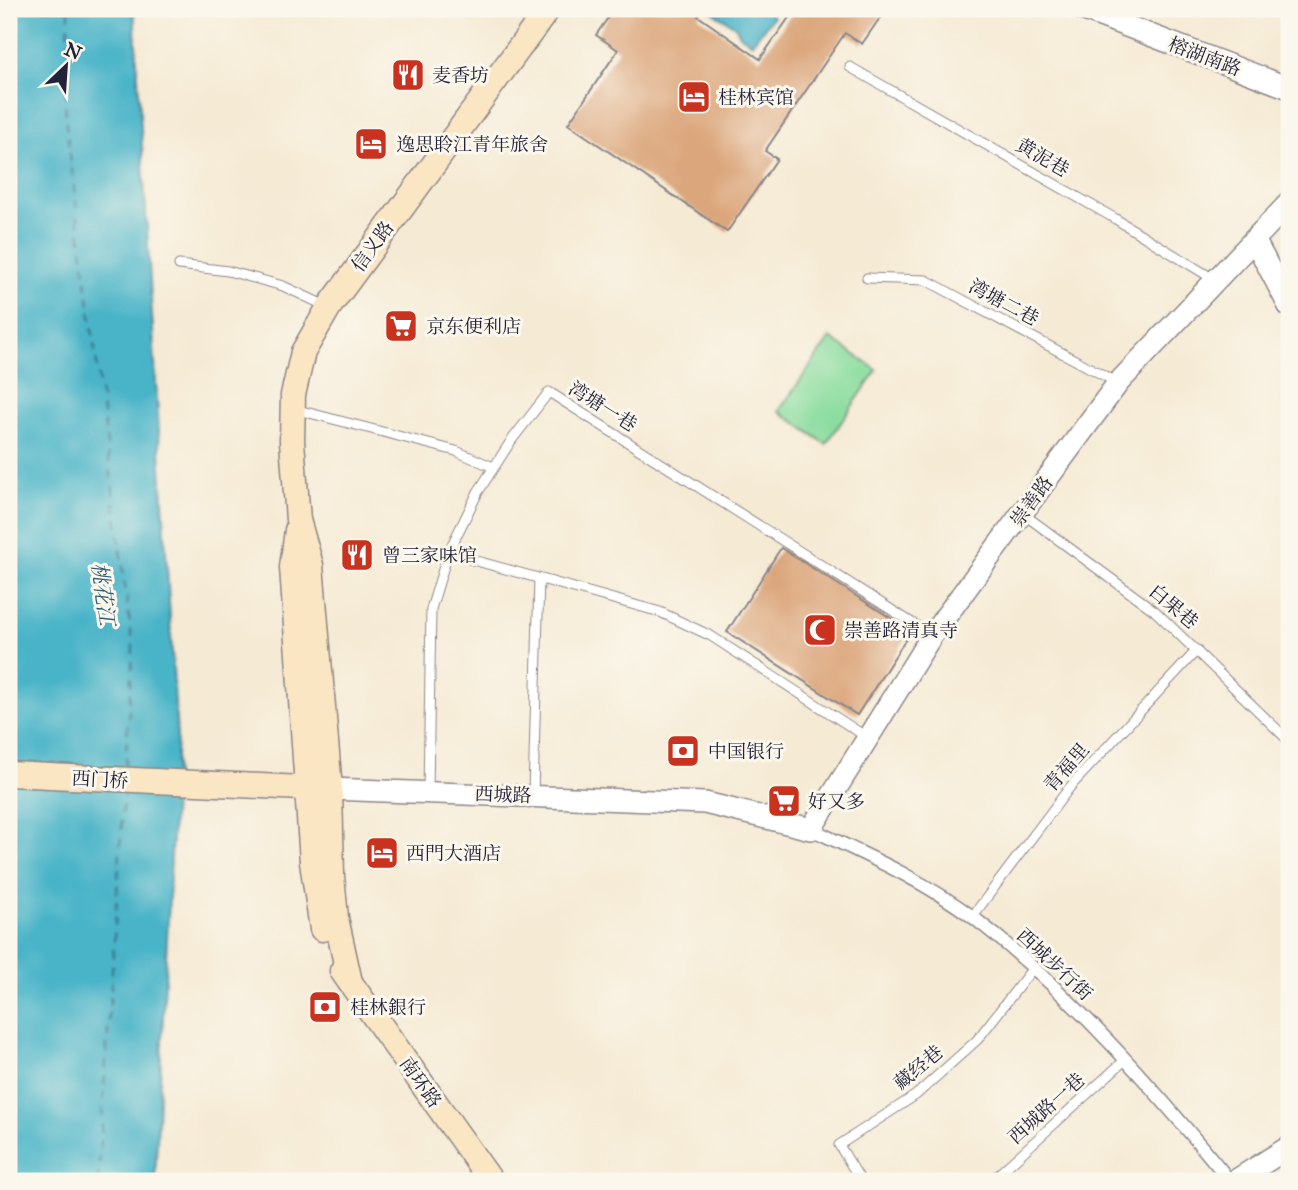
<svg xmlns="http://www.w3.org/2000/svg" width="1298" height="1190" font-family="'IM FELL Great Primer','Noto Serif SC',serif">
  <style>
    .green { fill: #88dc9d; stroke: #557f6c; stroke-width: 2 }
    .water { fill: #4ab4c8; stroke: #366b82; stroke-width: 2 }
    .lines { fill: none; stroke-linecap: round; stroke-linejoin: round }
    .ferry { stroke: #325c73; stroke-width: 2; stroke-dasharray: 9 7; stroke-linecap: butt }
    .building { fill: #dba67b }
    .service-casing { stroke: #8c8688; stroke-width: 11 }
    .pedestrian-casing { stroke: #8c8688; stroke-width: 15 }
    .tertiary-casing { stroke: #8c8688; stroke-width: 24 }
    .secondary-casing { stroke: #8c8688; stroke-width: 27 }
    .service { stroke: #fff; stroke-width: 9 }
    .pedestrian { stroke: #fff; stroke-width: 12 }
    .tertiary { stroke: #fff; stroke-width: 21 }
    .secondary { stroke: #fbe6c4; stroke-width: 24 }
    .labels { text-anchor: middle; stroke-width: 6; stroke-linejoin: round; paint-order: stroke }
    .street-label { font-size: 19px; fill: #22223b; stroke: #fbf7ec }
    .poi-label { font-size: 19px; fill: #22223b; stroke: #fbf7ec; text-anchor: start }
    .water-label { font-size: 21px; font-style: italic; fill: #325c73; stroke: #fbf7ec }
  </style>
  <rect width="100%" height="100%" fill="#fbf7ec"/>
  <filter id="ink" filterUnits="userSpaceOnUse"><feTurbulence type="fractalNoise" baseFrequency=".0143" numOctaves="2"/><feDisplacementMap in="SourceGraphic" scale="14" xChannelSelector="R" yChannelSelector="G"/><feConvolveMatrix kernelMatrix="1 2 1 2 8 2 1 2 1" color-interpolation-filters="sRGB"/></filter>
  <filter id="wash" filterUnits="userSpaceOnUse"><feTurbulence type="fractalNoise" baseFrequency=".00686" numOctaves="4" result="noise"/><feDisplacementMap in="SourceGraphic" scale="28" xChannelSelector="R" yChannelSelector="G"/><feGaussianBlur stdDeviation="1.57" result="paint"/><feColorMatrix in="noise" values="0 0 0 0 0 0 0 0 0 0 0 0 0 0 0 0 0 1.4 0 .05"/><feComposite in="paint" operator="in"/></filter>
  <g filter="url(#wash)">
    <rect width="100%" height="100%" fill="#f5ead4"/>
    <!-- green -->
    <polygon class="green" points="830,338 877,370 826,444 779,411"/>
    <!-- water -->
    <g class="water">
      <polygon points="9,9 134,9 177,737 155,1181 9,1181"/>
      <polygon points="708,9 766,9 773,17 752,43 741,36 735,26"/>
    </g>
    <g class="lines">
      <!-- ferry -->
      <g class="ferry">
        <polyline points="69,9 65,116 133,648 125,768"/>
        <polyline points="98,1181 124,791"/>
      </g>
    </g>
    <g id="blocks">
      <!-- building -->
      <g class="building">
        <polygon points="614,9 703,9 698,16 760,59 795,9 886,9 862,44 845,33 765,151 777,159 727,232 568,124 618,50 596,35"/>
        <polygon points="781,548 911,631 857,715 727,632"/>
      </g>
    </g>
  </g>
  <g filter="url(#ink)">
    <use href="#blocks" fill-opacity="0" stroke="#8c8688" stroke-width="2"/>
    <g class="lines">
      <defs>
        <g id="service">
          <polyline points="850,67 1114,218 1215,280"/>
          <polyline points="179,265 228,271 283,286 328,307"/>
          <polyline points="867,278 926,280 1118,383"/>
          <polyline points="294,409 456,451 493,467"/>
          <polyline points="1022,513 1155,611 1289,741"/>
          <polyline points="448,553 660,612 711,636 868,738"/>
          <polyline points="428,792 431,609 448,553 478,492 511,441 549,392 931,635"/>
          <polyline points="533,795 539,579"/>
          <polyline points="972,917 1070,787 1197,650"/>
          <polyline points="861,1181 839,1145 916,1095 977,1040 1033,968"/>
          <polyline points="991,1181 1125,1060"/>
        </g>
        <path id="pedestrian" d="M811 829C866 855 925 881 974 918 1071 993 1153 1087 1230 1181"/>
        <g id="tertiary">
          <polyline points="1082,9 1289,88"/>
          <polyline points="1255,241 1289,306"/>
          <polyline points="330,789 705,803 811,829 932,635 1118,383 1289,203"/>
          <polyline points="1235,1181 1289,1147"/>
        </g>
        <g id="secondary">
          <polyline points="297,530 292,567 312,862 322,929"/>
          <polyline points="9,774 323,789"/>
          <polyline points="342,971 491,1181"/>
          <polyline points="350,982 336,918 332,876 330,789 311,565 298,520 292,441 293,395 303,352 329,307 548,9"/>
        </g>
      </defs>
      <!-- service casing -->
      <use href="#service" class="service-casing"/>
      <!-- pedestrian casing -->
      <use href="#pedestrian" class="pedestrian-casing"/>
      <!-- tertiary casing -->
      <use href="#tertiary" class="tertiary-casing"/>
      <!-- secondary casing -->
      <use href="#secondary" class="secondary-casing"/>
      <!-- service -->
      <use href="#service" class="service"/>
      <!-- pedestrian -->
      <use href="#pedestrian" class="pedestrian"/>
      <!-- tertiary -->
      <use href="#tertiary" class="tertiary"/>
      <!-- secondary -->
      <use href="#secondary" class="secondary"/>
    </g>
  </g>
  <!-- icons -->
  <defs>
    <symbol id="restaurant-square" viewBox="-11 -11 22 22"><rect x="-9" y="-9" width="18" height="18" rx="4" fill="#c8321e" stroke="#fbf7ec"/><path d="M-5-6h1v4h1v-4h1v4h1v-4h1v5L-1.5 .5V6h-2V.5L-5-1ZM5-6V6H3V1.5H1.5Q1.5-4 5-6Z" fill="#fff"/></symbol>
    <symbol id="hotel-square" viewBox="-11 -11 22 22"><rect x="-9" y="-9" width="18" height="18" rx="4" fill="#c8321e" stroke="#fbf7ec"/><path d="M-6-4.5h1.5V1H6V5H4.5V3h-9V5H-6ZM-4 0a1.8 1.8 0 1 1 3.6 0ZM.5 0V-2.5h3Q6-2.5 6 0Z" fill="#fff"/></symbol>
    <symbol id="supermarket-square" viewBox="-11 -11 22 22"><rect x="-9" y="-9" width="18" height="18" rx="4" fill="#c8321e" stroke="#fbf7ec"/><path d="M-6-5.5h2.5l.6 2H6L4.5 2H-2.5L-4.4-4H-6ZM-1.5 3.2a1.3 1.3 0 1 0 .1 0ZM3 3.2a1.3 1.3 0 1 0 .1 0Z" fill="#fff"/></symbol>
    <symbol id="mosque-square" viewBox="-11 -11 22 22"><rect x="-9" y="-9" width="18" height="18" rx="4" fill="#c8321e" stroke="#fbf7ec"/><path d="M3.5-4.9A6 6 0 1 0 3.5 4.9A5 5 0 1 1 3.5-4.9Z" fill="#fff"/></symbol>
    <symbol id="bank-square" viewBox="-11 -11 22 22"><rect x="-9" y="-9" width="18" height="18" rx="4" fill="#c8321e" stroke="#fbf7ec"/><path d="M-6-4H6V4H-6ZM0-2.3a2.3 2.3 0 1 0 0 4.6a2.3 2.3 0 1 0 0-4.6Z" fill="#fff"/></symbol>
  </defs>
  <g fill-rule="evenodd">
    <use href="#restaurant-square" x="389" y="56" width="38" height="38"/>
    <use href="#hotel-square" x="675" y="78" width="38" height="38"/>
    <use href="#hotel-square" x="352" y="125" width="38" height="38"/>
    <use href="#supermarket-square" x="382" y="307" width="38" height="38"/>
    <use href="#restaurant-square" x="338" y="536" width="38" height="38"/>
    <use href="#mosque-square" x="801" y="611" width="38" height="38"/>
    <use href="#bank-square" x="664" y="732" width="38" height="38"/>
    <use href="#supermarket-square" x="765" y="782" width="38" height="38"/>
    <use href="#hotel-square" x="363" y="834" width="38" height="38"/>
    <use href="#bank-square" x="306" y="988" width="38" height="38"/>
  </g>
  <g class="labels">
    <!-- street labels -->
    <g class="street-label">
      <text transform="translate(1205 56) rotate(21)" y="7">榕湖南路</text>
      <text transform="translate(1043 157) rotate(30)" y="7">黄泥巷</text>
      <text transform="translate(372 246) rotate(-54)" y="7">信义路</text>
      <text transform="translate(1004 302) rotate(28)" y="7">湾塘二巷</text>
      <text transform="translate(603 406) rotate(32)" y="7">湾塘一巷</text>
      <text transform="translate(1031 501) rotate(-54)" y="7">崇善路</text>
      <text transform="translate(1174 606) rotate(40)" y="7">白果巷</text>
      <text transform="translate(1066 767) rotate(-49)" y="7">青福里</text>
      <text transform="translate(100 779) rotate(3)" y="7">西门桥</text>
      <text transform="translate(503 794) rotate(2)" y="7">西城路</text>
      <text transform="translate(1055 964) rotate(43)" y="7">西城步行街</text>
      <text transform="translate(918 1067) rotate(-40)" y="7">藏经巷</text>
      <text transform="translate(421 1082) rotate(55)" y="7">南环路</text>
      <text transform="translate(1046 1108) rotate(-42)" y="7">西城路一巷</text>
    </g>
    <!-- poi labels -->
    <g class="poi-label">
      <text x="432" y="82">麦香坊</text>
      <text x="718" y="104">桂林宾馆</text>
      <text x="396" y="151">逸思聆江青年旅舍</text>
      <text x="426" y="333">京东便利店</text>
      <text x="382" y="562">曾三家味馆</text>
      <text x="844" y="637">崇善路清真寺</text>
      <text x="708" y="758">中国银行</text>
      <text x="808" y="808">好又多</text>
      <text x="406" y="860">西門大酒店</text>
      <text x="350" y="1014">桂林銀行</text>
    </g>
    <!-- water labels -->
    <g class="water-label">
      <text transform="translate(103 594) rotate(82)" y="7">桃花江</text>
    </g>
  </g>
  <!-- margin -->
  <rect width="1298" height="1190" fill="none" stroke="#fbf7ec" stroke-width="35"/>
  <!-- north arrow -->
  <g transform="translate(66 66) rotate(25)" stroke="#fbf7ec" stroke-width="5" paint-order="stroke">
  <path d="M0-5L12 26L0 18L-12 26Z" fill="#22223b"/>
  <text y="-10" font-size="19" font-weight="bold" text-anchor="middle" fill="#22223b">N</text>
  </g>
</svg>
